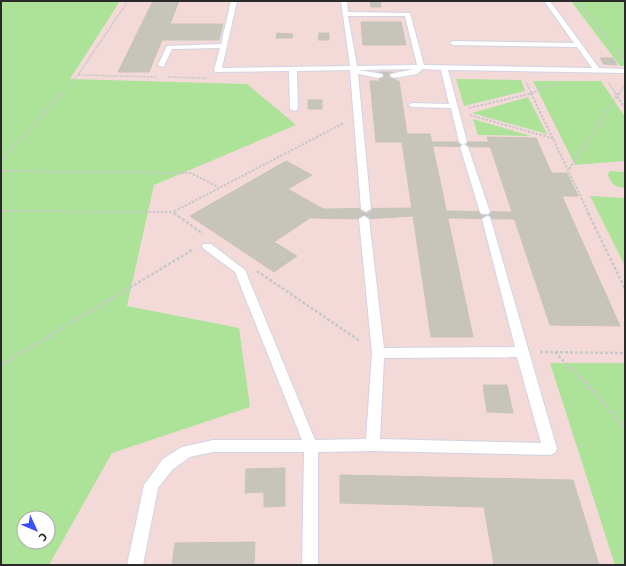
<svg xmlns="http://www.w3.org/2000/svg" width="626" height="566" font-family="'Fira Sans',sans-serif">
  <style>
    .medical { fill: #f3dad9; fill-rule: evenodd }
    .green { fill: #ace398; fill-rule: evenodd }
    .building { fill: #c7c5bb; stroke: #c8c3b6 }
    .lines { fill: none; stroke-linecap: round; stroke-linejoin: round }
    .lane-casing { stroke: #d1d3e3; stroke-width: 2 }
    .path-far3 { stroke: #c8c8c8; stroke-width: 1.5; stroke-dasharray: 2 1; stroke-linecap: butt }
    .path-far2 { stroke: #c8c8c8; stroke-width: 2; stroke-dasharray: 2.5 1.5; stroke-linecap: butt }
    .path-far1 { stroke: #c8c8c8; stroke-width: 2.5; stroke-dasharray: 3 2; stroke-linecap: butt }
    .path { stroke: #c8c8c8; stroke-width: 3; stroke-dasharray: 4 2.5; stroke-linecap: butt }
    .lane { fill: #fff; fill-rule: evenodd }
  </style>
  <rect width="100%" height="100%" fill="#ece7dc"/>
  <!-- medical -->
  <path class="medical" d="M9 1H571L625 74V565H1ZM24 518H48V542H24Z"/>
  <!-- green -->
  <g class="green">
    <path d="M1 1H120L70 79 247 84 296 125 154 185 127 306 239 328 250 407 112 453 49 565H1ZM24 518H48V542H24Z"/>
    <polygon points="571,1 625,1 625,66 620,66"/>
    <polygon points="456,79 521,80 525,91 464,106"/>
    <polygon points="533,81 601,81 625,117 625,161 575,165"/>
    <polygon points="528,97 547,134 472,113"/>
    <polygon points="473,119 531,136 478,135"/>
    <path d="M610 171 625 172V188C616 188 610 183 608 174Z"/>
    <polygon points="590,196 625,198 625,266"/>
    <polygon points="550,363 625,363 625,565 615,565"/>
  </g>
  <!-- building -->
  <g class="building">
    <polygon points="153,1 179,1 170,24 223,24 219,40 162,40 149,72 118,72"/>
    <polygon points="370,1 380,1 381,7 371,7"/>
    <polygon points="361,22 401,22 406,45 363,45"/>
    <polygon points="277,33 293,34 292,38 276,38"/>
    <polygon points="319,33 329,33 329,40 318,40"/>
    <polygon points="600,58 613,58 617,65 604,64"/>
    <polygon points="378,72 393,72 396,81 380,81"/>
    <polygon points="370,81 399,81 407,134 430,134 473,337 431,337 402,142 376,142"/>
    <rect x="308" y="100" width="14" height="9"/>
    <polygon points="487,137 536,138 620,326 550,325"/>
    <polygon points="431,142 489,142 490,147 432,146"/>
    <polygon points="286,161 312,175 288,189 323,209 274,242 297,256 274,272 190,216"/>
    <polygon points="552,173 567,173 578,196 562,196"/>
    <polygon points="412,208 413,216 364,219 311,218 323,209"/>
    <polygon points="446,211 512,212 514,219 448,218"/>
    <polygon points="483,385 507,385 513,413 487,412"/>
    <polygon points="285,468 285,506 264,507 264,492 245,493 246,469"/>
    <polygon points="340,475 573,480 599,565 494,565 484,507 340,503"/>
    <polygon points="255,542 254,565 172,565 175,543"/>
  </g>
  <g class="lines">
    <defs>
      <g id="lane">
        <path d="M231 1H237L222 68 350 66 341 1H347L348 12 410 13 424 65 592 68 577 47 453 45 450 43 453 41 574 43 544 1H550L599 68 625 69V73L448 70 467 142 463 145 459 142 451 108 412 107 408 105 412 103 449 104 441 70 423 69 417 74 394 78 390 76 391 74 413 69 359 70 382 74 383 76 379 78 358 74 371 209 366 212 361 209 350 70 297 71 298 109 294 111 290 109 289 71 215 72 214 70 220 48 172 49 164 66 162 67 158 65 167 46 221 44ZM348 16H405L417 65 357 66Z"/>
        <polygon points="464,144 468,147 490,212 488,214 482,214 480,212 460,147"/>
        <path d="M364 216 369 219 384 348 515 347 482 219 487 216 490 217 557 449 555 453 550 455 373 451 318 452V565H302L304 452H213L190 457 173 469 158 488 143 565H127L144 485 163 459 182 447 213 440H302L235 272 203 248 202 246 203 244H211L245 270 315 440 366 439 372 353 359 219ZM517 357 541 443 380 439 384 358Z"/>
      </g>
    </defs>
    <!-- lane casing -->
    <use href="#lane" class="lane-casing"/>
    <!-- path-far3 -->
    <g class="path-far3">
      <polyline points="578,1 623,59"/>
      <polyline points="78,75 157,77"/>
      <polyline points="168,77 206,78"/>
      <polyline points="526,82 532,94"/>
      <polyline points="609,83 616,94"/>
      <polyline points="61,94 78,75 128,1"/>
      <polyline points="529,94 559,83"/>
      <polyline points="619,94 625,84"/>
    </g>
    <!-- path-far2 -->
    <g class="path-far2">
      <polyline points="531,93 589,214"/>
      <polyline points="615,93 625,108"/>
      <polyline points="469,108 533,93"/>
      <polyline points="470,115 555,139"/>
      <polyline points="1,161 62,93"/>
      <polyline points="569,169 619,93"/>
      <polyline points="1,171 191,173 218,187"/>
      <polyline points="1,211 173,212"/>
      <polyline points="175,214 173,212 344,123"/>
    </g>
    <!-- path-far1 -->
    <g class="path-far1">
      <polyline points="174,213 203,234"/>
      <polyline points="588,213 625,289"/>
      <polyline points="257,271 360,341"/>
      <polyline points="540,352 625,353"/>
      <polyline points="555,352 570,368"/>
      <polyline points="1,365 194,249"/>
    </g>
    <!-- path -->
    <polyline class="path" points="570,367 597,395 625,428"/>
    <!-- lane -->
    <use href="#lane" class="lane"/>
  </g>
  <!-- border -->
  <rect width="626" height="566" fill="none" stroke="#2a2a2a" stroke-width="4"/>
  <!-- north arrow -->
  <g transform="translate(36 530) rotate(134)"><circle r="19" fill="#ffffff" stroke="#aaaaaa"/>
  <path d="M0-3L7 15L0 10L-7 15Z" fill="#3b4ffb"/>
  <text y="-6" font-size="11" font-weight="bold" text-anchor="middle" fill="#2a2a2a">С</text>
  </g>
</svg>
